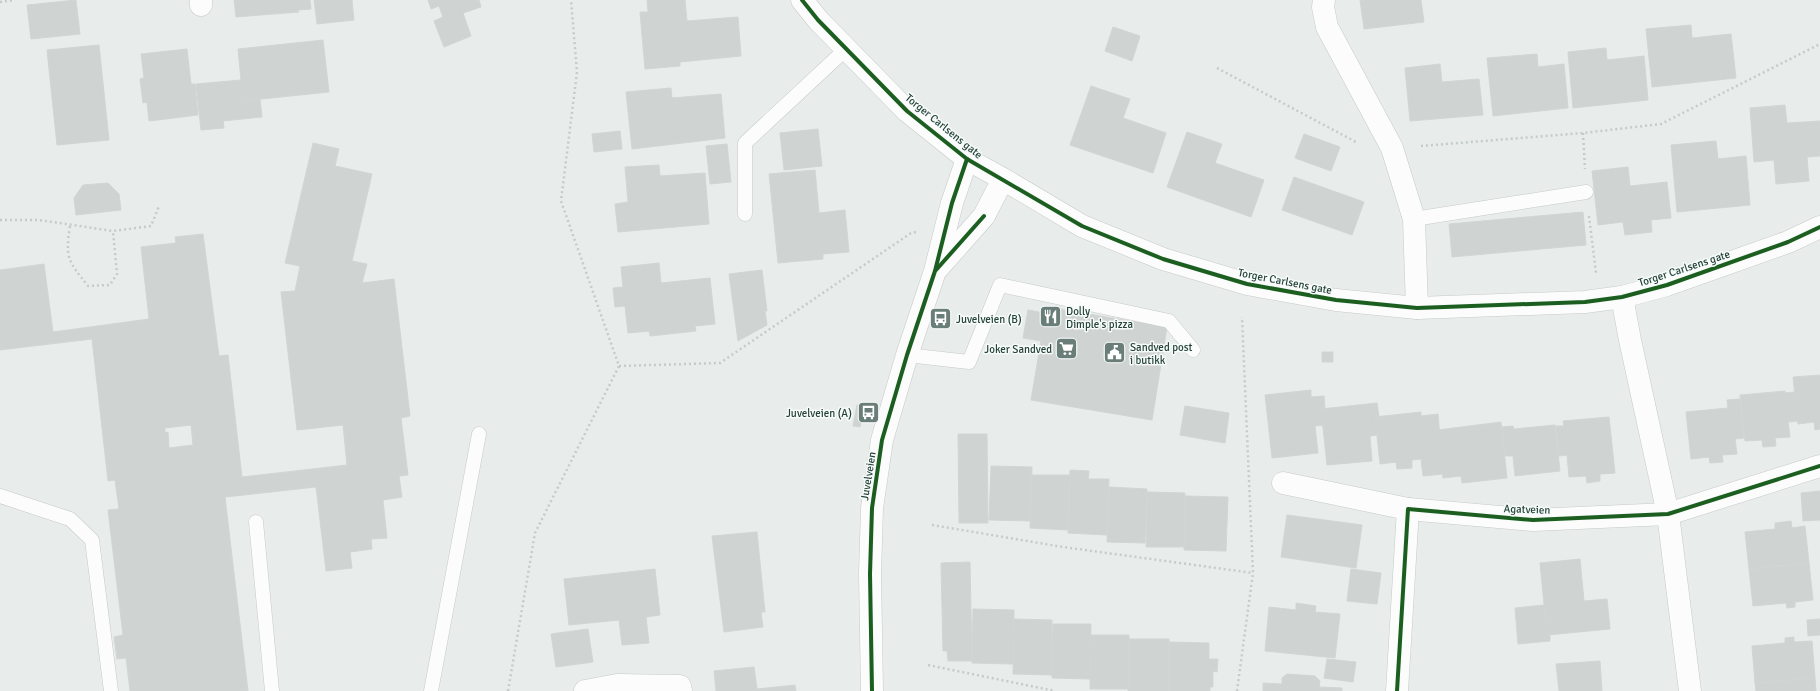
<svg xmlns="http://www.w3.org/2000/svg" width="1820" height="691" font-family="Signika,sans-serif">
  <style>
    .building { fill: #cfd4d2; stroke: #d1d6d4; fill-rule: evenodd }
    .lines { fill: none; stroke-linecap: round; stroke-linejoin: round }
    .service-casing { stroke: #c5cac8; stroke-width: 15 }
    .minor-casing { stroke: #c5cac8; stroke-width: 23 }
    .tertiary-casing { stroke: #c5cac8; stroke-width: 23 }
    .path { stroke: #c3ccca; stroke-width: 2.5; stroke-dasharray: 2 3; stroke-linecap: butt }
    .service { stroke: #fcfcfc; stroke-width: 14 }
    .minor { stroke: #fcfcfc; stroke-width: 22 }
    .tertiary { stroke: #fcfcfc; stroke-width: 22 }
    .cycleway-casing { stroke: #f7fbf9; stroke-width: 6 }
    .cycleway { stroke: #1b5e20; stroke-width: 4 }
    .labels { text-anchor: middle; stroke-width: 3; stroke-linejoin: round; paint-order: stroke }
    .street-label { font-size: 11px; fill: #24423a; stroke: #f7fbf9 }
    .poi-label { font-size: 11px; fill: #24423a; stroke: #f7fbf9; text-anchor: start }
  </style>
  <rect width="100%" height="100%" fill="#e8edeb"/>
  <!-- building -->
  <g class="building">
    <polygon points="76,0 80,34 31,39 27,5"/>
    <polygon points="234,0 310,0 311,9 298,10 299,12 236,17"/>
    <polygon points="314,0 352,0 354,20 317,24"/>
    <polygon points="428,0 479,0 481,7 463,13 471,36 444,47 434,21 443,17 439,6 431,9"/>
    <polygon points="647,0 685,0 687,21 738,17 741,56 680,62 680,66 645,69 640,12 648,12"/>
    <polygon points="1360,0 1421,0 1424,22 1364,29"/>
    <polygon points="1691,25 1692,38 1731,34 1736,78 1652,87 1646,29"/>
    <polygon points="1113,27 1140,36 1132,61 1105,51"/>
    <polygon points="323,40 329,92 243,101 238,49"/>
    <polygon points="99,45 109,140 57,145 47,50"/>
    <polygon points="1606,48 1607,60 1644,56 1648,100 1573,108 1568,52"/>
    <polygon points="187,49 191,84 195,84 198,115 149,121 147,102 143,103 140,79 144,78 141,54"/>
    <polygon points="1537,54 1538,67 1564,64 1568,108 1493,116 1487,58"/>
    <polygon points="1440,64 1442,82 1479,79 1483,115 1410,121 1405,68"/>
    <polygon points="241,80 243,101 260,99 262,117 223,121 224,128 201,130 196,84"/>
    <polygon points="1091,86 1130,99 1123,118 1166,133 1153,173 1070,145"/>
    <polygon points="671,88 672,98 721,94 725,138 632,149 626,92"/>
    <polygon points="1785,105 1787,123 1820,121 1820,156 1807,157 1809,181 1776,184 1774,160 1754,162 1750,108"/>
    <polygon points="818,129 822,166 784,170 780,133"/>
    <polygon points="620,131 622,149 594,152 592,134"/>
    <polygon points="1187,132 1222,144 1215,163 1264,180 1251,217 1167,187"/>
    <polygon points="1304,134 1340,147 1331,171 1295,158"/>
    <polygon points="1716,141 1718,159 1746,156 1750,205 1677,212 1671,145"/>
    <polygon points="313,143 339,149 335,166 372,174 352,261 367,264 362,283 394,279 410,416 401,418 408,475 399,476 402,497 383,500 387,538 371,539 372,549 350,552 352,568 326,571 316,487 244,495 242,477 347,465 343,425 297,430 281,292 295,291 300,266 285,263"/>
    <polygon points="727,144 731,182 710,184 706,146"/>
    <polygon points="659,165 660,176 705,173 709,224 618,232 615,204 628,202 625,167"/>
    <polygon points="1628,167 1630,186 1667,182 1671,218 1651,220 1652,232 1625,235 1623,222 1598,225 1592,171"/>
    <polygon points="815,170 819,213 845,210 849,252 823,254 823,259 778,263 769,174"/>
    <polygon points="1294,177 1364,202 1352,235 1282,210"/>
    <polygon points="108,183 119,194 121,210 76,215 74,198 83,185"/>
    <polygon points="1583,212 1586,245 1452,257 1449,224"/>
    <path d="M203 234 219 356 228 355 244 495 225 497 248 691H130L126 658 117 659 114 637 123 635 108 510 119 509 115 480 108 481 92 339 0 350V270L44 264 53 332 149 319 141 247 176 243 175 237ZM191 425 193 445 169 448 168 432 165 433V428Z"/>
    <polygon points="659,263 661,283 710,278 715,324 695,326 696,331 650,336 649,331 628,333 625,306 615,307 613,288 623,287 621,267"/>
    <polygon points="762,270 767,311 765,311 767,325 738,341 729,274"/>
    <polygon points="1046,307 1167,327 1152,420 1031,400 1041,341 1023,338 1028,310 1045,313"/>
    <rect x="1322" y="352" width="11" height="10"/>
    <polygon points="1820,375 1820,429 1815,430 1814,422 1798,424 1793,377"/>
    <polygon points="1311,390 1311,397 1324,396 1325,408 1321,409 1323,425 1315,426 1318,453 1272,458 1265,395"/>
    <polygon points="1785,391 1785,393 1795,392 1798,421 1788,422 1790,437 1775,438 1776,446 1763,447 1762,440 1745,441 1740,395"/>
    <polygon points="1740,399 1744,438 1735,439 1737,454 1722,455 1723,462 1710,463 1709,457 1691,459 1686,412 1728,408 1727,400"/>
    <polygon points="1377,403 1379,417 1375,417 1377,435 1370,436 1372,461 1327,465 1321,409"/>
    <polygon points="857,405 864,407 860,427 853,426"/>
    <polygon points="1185,406 1229,413 1225,443 1180,435"/>
    <polygon points="1421,412 1421,416 1438,414 1443,474 1423,476 1421,459 1412,460 1412,468 1397,469 1396,462 1380,464 1375,417"/>
    <polygon points="1609,417 1615,473 1600,474 1600,481 1587,483 1586,476 1569,477 1567,455 1559,456 1556,426 1564,426 1563,421"/>
    <polygon points="1501,422 1507,478 1462,483 1461,476 1443,478 1438,430"/>
    <polygon points="1555,425 1560,471 1515,476 1513,456 1505,456 1502,427 1513,426 1514,429"/>
    <polygon points="958,434 987,434 988,523 959,523"/>
    <polygon points="991,466 1032,467 1031,521 989,520"/>
    <polygon points="1070,470 1089,471 1088,479 1109,479 1107,535 1068,533"/>
    <polygon points="1032,475 1070,475 1068,530 1030,528"/>
    <polygon points="1109,487 1147,489 1145,543 1107,542"/>
    <polygon points="1820,491 1820,520 1803,521 1801,493"/>
    <polygon points="1147,492 1185,493 1184,547 1146,547"/>
    <polygon points="1185,496 1228,497 1226,551 1184,550"/>
    <polygon points="1287,515 1362,525 1356,568 1281,557"/>
    <polygon points="1791,521 1792,528 1805,526 1809,563 1749,569 1745,532 1775,529 1775,523"/>
    <polygon points="757,532 765,612 761,612 763,627 724,632 712,536"/>
    <polygon points="1580,559 1584,601 1607,599 1610,629 1547,635 1540,563"/>
    <polygon points="970,562 972,661 948,661 947,651 943,651 941,563"/>
    <polygon points="1809,563 1813,600 1795,602 1795,607 1787,608 1786,603 1753,606 1749,569"/>
    <polygon points="655,569 660,615 646,617 649,643 622,645 619,620 569,625 564,579"/>
    <polygon points="1351,569 1381,573 1377,604 1347,601"/>
    <polygon points="1296,603 1316,606 1315,612 1340,614 1335,658 1265,651 1269,607 1296,610"/>
    <polygon points="1544,605 1547,635 1550,635 1550,641 1518,644 1515,608"/>
    <polygon points="973,609 1014,610 1013,664 972,663"/>
    <polygon points="1014,619 1052,620 1052,675 1013,674"/>
    <polygon points="1820,619 1820,635 1808,636 1807,620"/>
    <polygon points="1053,624 1091,624 1090,679 1052,678"/>
    <polygon points="588,629 593,662 556,667 551,634"/>
    <polygon points="1091,635 1129,635 1128,689 1090,689"/>
    <polygon points="1794,637 1794,642 1812,641 1815,678 1755,683 1752,646 1785,643 1785,638"/>
    <polygon points="1129,639 1169,639 1169,691 1128,691"/>
    <polygon points="1169,642 1209,643 1209,659 1218,659 1217,672 1213,671 1213,687 1210,687 1210,691 1169,691"/>
    <polygon points="1327,659 1356,662 1353,682 1324,678"/>
    <polygon points="1600,661 1602,691 1559,691 1556,664"/>
    <polygon points="754,667 757,689 795,685 796,691 716,691 714,671"/>
    <polygon points="1287,674 1315,676 1320,681 1319,687 1342,688 1342,691 1263,691 1263,683 1282,684 1282,678"/>
    <polygon points="1815,678 1816,691 1756,691 1755,683"/>
  </g>
  <g class="lines">
    <defs>
      <g id="service">
        <polyline points="745,214 745,143 846,49"/>
        <polyline points="1414,219 1586,192"/>
        <polyline points="907,355 969,362 1000,285 1169,321 1193,350"/>
        <polyline points="0,496 70,519 92,540 111,691"/>
        <polyline points="256,522 272,691"/>
        <polyline points="431,691 479,434"/>
      </g>
      <g id="minor">
        <polyline points="201,0 201,5"/>
        <polyline points="1324,0 1323,7 1327,27 1392,148 1414,219 1417,308"/>
        <polyline points="1003,179 1082,226 1163,259 1247,284 1336,300 1417,308 1585,302 1622,297 1667,285 1788,242 1820,227"/>
        <polyline points="1622,297 1630,340 1668,514 1690,691"/>
        <polyline points="1283,483 1408,509"/>
        <polyline points="585,691 617,685 680,686 681,691"/>
        <polyline points="1397,691 1408,509 1533,520 1668,514 1820,466"/>
      </g>
      <g id="tertiary">
        <polyline points="802,0 818,20 907,111 967,159 1003,179 984,216 937,269"/>
        <polyline points="872,691 870,574 872,508 882,440 907,355 935,271 952,203 967,159"/>
      </g>
    </defs>
    <!-- service casing -->
    <use href="#service" class="service-casing"/>
    <!-- minor casing -->
    <use href="#minor" class="minor-casing"/>
    <!-- tertiary casing -->
    <use href="#tertiary" class="tertiary-casing"/>
    <!-- path -->
    <g class="path">
      <polyline points="0,2 15,0"/>
      <polyline points="1217,68 1356,142"/>
      <polyline points="1583,133 1585,169"/>
      <polyline points="1421,146 1583,133 1661,124 1820,44"/>
      <polyline points="1589,216 1596,273"/>
      <polyline points="0,220 39,220 113,231 151,226 159,206"/>
      <path d="M70 226C65 258 68 261 88 286L110 285 117 274 113 231"/>
      <polyline points="619,366 720,363 911,233 916,232"/>
      <polyline points="932,525 1063,547 1253,573"/>
      <polyline points="928,665 1055,691"/>
      <polyline points="508,691 535,533 619,366 561,201 577,72 571,0"/>
      <polyline points="1237,691 1253,573 1242,317"/>
    </g>
    <!-- service -->
    <use href="#service" class="service"/>
    <!-- minor -->
    <use href="#minor" class="minor"/>
    <!-- tertiary -->
    <use href="#tertiary" class="tertiary"/>
    <defs>
      <g id="cycleway">
        <polyline points="802,0 818,20 907,111 967,159 1082,226 1163,259 1247,284 1336,300 1417,308 1585,302 1622,297 1667,285 1788,242 1820,227"/>
        <polyline points="936,270 984,216"/>
        <polyline points="872,691 870,574 872,508 882,440 907,355 935,271 952,203 967,159"/>
        <polyline points="1397,691 1408,509 1533,520 1668,514 1820,466"/>
      </g>
    </defs>
    <!-- cycleway casing -->
    <use href="#cycleway" class="cycleway-casing"/>
    <!-- cycleway -->
    <use href="#cycleway" class="cycleway"/>
  </g>
  <!-- icons -->
  <defs>
    <symbol id="restaurant-square" viewBox="-11 -11 22 22"><rect x="-9" y="-9" width="18" height="18" rx="4" fill="#697e78" stroke="#f7fbf9"/><path d="M-5-6h1v4h1v-4h1v4h1v-4h1v5L-1.5 .5V6h-2V.5L-5-1ZM5-6V6H3V1.5H1.5Q1.5-4 5-6Z" fill="#fff"/></symbol>
    <symbol id="bus-square" viewBox="-11 -11 22 22"><rect x="-9" y="-9" width="18" height="18" rx="4" fill="#697e78" stroke="#f7fbf9"/><path d="M-5-6H5V4H4V6H2V4H-2V6H-4V4H-5ZM-3.5-4V0h7V-4ZM-3.5 1.2v1.5H-2V1.2ZM2 1.2v1.5H3.5V1.2Z" fill="#fff"/></symbol>
    <symbol id="supermarket-square" viewBox="-11 -11 22 22"><rect x="-9" y="-9" width="18" height="18" rx="4" fill="#697e78" stroke="#f7fbf9"/><path d="M-6-5.5h2.5l.6 2H6L4.5 2H-2.5L-4.4-4H-6ZM-1.5 3.2a1.3 1.3 0 1 0 .1 0ZM3 3.2a1.3 1.3 0 1 0 .1 0Z" fill="#fff"/></symbol>
    <symbol id="civic-square" viewBox="-11 -11 22 22"><rect x="-9" y="-9" width="18" height="18" rx="4" fill="#697e78" stroke="#f7fbf9"/><path d="M-.6-6.5H3V-4.5H.6V-3L4-1V1h2V6H-6V1h2V-1L-.6-3ZM-1.2 2.5V6h2.4V2.5Z" fill="#fff"/></symbol>
  </defs>
  <g fill-rule="evenodd">
    <use href="#restaurant-square" x="1038" y="304" width="25" height="25"/>
    <use href="#bus-square" x="928" y="306" width="25" height="25"/>
    <use href="#supermarket-square" x="1054" y="336" width="25" height="25"/>
    <use href="#civic-square" x="1102" y="340" width="25" height="25"/>
    <use href="#bus-square" x="856" y="400" width="25" height="25"/>
  </g>
  <g class="labels">
    <!-- street labels -->
    <g class="street-label">
      <text transform="translate(944 126) rotate(39)" y="4">Torger Carlsens gate</text>
      <text transform="translate(1684 268) rotate(-18)" y="4">Torger Carlsens gate</text>
      <text transform="translate(1285 281) rotate(11)" y="4">Torger Carlsens gate</text>
      <text transform="translate(868 476) rotate(-81)" y="4">Juvelveien</text>
      <text transform="translate(1527 509) rotate(2)" y="4">Agatveien</text>
    </g>
    <!-- poi labels -->
    <g class="poi-label">
      <text x="1066" y="315">Dolly<tspan x="1066" dy="13">Dimple's pizza</tspan></text>
      <text x="956" y="323">Juvelveien (B)</text>
      <text x="1130" y="351">Sandved post<tspan x="1130" dy="13">i butikk</tspan></text>
      <text x="1052" y="353" text-anchor="end">Joker Sandved</text>
      <text x="852" y="417" text-anchor="end">Juvelveien (A)</text>
    </g>
  </g>
</svg>
